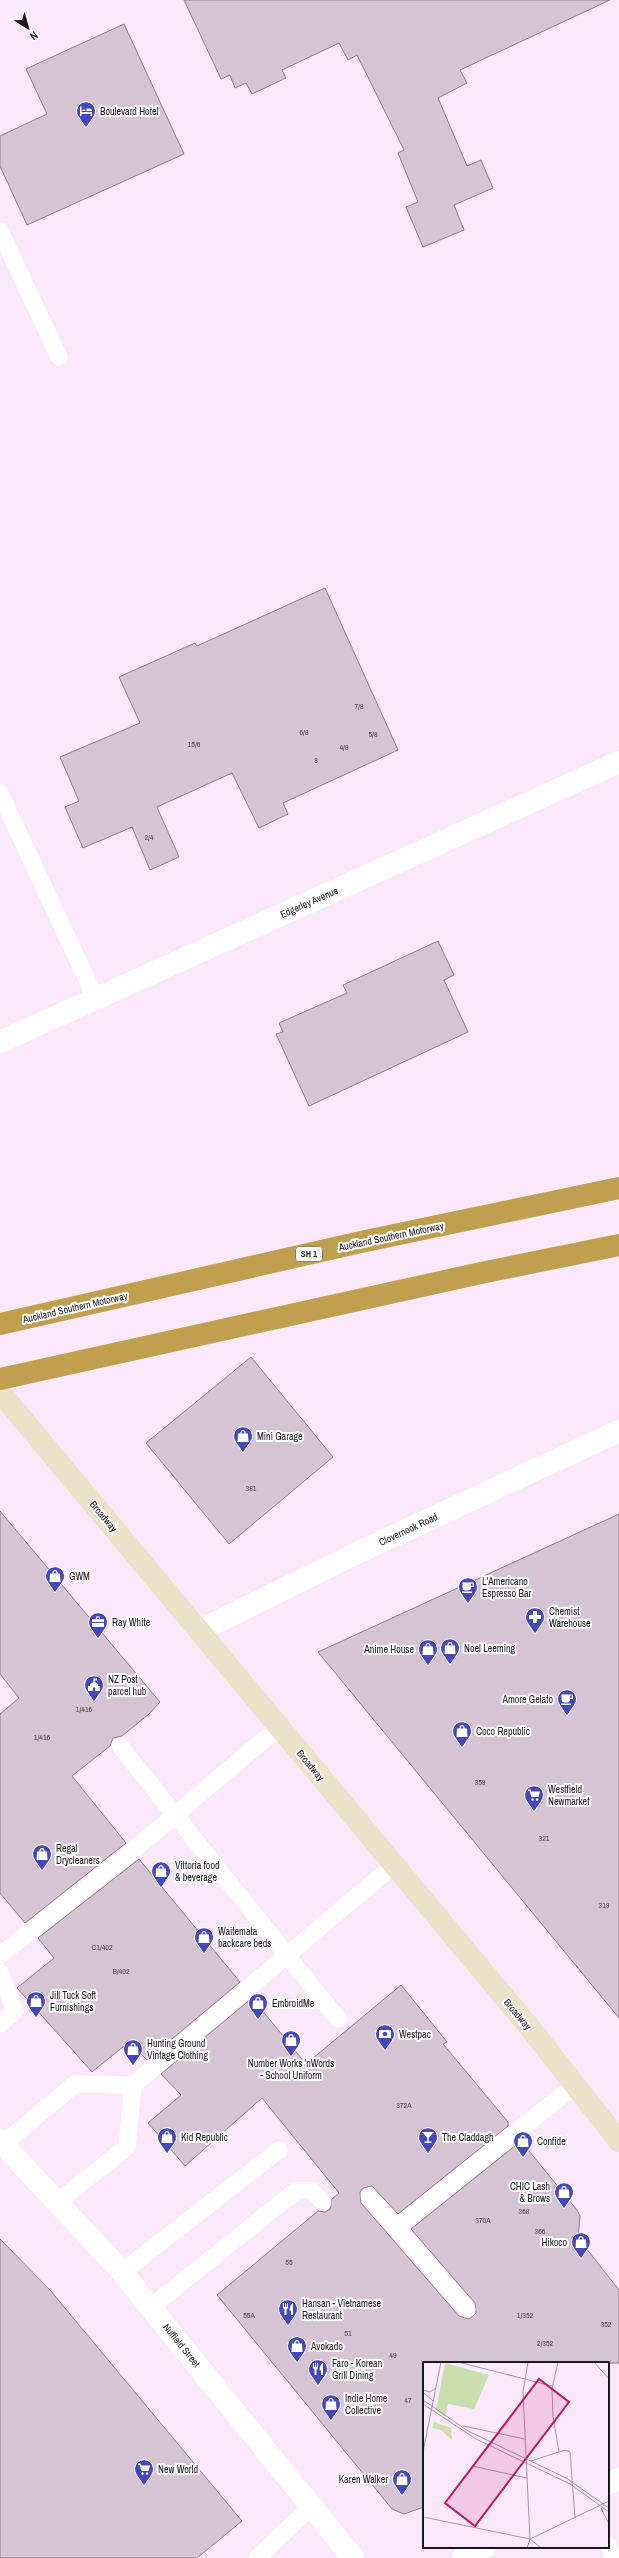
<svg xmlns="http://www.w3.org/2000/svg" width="619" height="2558" font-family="'Archivo Narrow',sans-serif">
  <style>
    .building { fill: #d6c4d5; stroke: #8c7c8c }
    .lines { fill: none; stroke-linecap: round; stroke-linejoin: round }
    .lane { stroke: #fff; stroke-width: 17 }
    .street { stroke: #fff; stroke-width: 22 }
    .secondary { stroke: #ece2ca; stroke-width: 22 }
    .highway { stroke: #bfa04f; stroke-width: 22 }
    .labels { text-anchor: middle; stroke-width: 4; stroke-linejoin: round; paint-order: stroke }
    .number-label { font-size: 8px; fill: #4b424b }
    .shield { fill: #fff; stroke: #615d61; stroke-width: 1 }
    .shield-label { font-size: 9px; font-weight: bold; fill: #1d171d }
    .poi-label { font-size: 10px; fill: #1d171d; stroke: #fff; text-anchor: start }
    .street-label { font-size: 10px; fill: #1d171d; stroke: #fff }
    .inset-road { fill: none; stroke: #a295a2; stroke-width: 1 }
    .view { fill: #c2185b; fill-opacity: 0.15; stroke: #c2185b; stroke-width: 2 }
    .inset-edge { fill: none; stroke: #1d171d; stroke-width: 2 }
  </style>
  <rect width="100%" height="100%" fill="#fbe9fb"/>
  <!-- building -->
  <g class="building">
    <polygon points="184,0 610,0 460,70 467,83 438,98 467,166 481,160 493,188 454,205 464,230 423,247 406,207 418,202 398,153 404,150 357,55 348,60 339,43 282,70 286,78 252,94 246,83 235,88 230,75 221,79"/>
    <polygon points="124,24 184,154 27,225 0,166 0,136 47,114 26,69"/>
    <polygon points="325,588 398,750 283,803 288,814 259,828 232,773 157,807 179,857 150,870 132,827 83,848 65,807 79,801 60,757 140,723 119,677 195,643 197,646"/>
    <polygon points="438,941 454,975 444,980 468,1032 309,1106 276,1034 283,1032 279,1023 347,993 343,985"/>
    <polygon points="251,1357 333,1457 229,1544 146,1443"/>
    <polygon points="0,1511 160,1702 149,1714 122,1736 113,1738 110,1746 72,1776 126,1843 25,1923 0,1893 0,1714 19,1698 0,1674"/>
    <polygon points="619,1514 619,2018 318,1652"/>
    <polygon points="139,1859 240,1982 147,2060 129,2042 92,2072 17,1988 54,1958 38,1938"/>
    <polygon points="401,1985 447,2042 443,2044 508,2122 508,2126 398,2214 372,2186 363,2188 360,2192 361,2203 459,2316 469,2319 476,2313 475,2303 411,2229 521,2141 577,2210 580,2216 578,2238 619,2290 619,2363 424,2363 424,2507 404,2514 392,2509 217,2295 318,2211 325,2212 330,2209 332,2199 339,2193 262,2098 185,2166 148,2123 181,2095 161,2074 252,1998 306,2064"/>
    <polygon points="0,2239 50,2290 242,2521 197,2558 0,2558"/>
  </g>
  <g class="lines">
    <!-- lane -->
    <g class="lane">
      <polyline points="0,231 59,357"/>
      <polyline points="0,793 96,999"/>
      <polyline points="120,1746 338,2019"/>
      <polyline points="0,1955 123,1859 279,1727"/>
      <polyline points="0,1972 15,2011 0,2024"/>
      <polyline points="3,2144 75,2084 133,2085 394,1865"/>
      <polyline points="369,2196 467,2309"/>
      <polyline points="59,2201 127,2147 133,2085"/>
      <polyline points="396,2228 574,2086"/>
      <polyline points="122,2272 279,2150"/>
      <polyline points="151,2307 297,2190 311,2190 323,2202"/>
      <polyline points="608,2545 613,2558"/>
      <polyline points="257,2558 312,2506"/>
    </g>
    <!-- street -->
    <g class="street">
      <polyline points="0,1042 619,762"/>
      <polyline points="199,1631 357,1553 619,1431"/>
      <polyline points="0,2141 122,2272 353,2558"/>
      <polyline points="608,2484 619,2479"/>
      <polyline points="463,2558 485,2547"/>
    </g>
    <!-- secondary -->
    <polyline class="secondary" points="0,1392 531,2029 619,2141"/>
    <!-- highway -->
    <g class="highway">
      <polyline points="0,1324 361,1242 619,1188"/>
      <polyline points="0,1379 481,1273 619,1245"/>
    </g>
  </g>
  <!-- icons -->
  <defs>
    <symbol id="hotel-pin" viewBox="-11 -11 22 30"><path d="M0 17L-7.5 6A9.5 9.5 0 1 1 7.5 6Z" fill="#4348bd" stroke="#fff"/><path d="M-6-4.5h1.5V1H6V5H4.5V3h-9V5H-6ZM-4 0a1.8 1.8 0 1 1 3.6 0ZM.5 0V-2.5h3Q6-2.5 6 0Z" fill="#fff"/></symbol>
    <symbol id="shop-pin" viewBox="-11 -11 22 30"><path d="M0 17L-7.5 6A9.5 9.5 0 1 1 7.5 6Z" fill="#4348bd" stroke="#fff"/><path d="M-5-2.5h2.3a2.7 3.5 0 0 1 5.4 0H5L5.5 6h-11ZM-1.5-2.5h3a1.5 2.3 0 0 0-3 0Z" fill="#fff"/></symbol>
    <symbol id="cafe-pin" viewBox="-11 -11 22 30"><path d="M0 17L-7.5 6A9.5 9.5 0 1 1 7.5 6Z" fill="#4348bd" stroke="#fff"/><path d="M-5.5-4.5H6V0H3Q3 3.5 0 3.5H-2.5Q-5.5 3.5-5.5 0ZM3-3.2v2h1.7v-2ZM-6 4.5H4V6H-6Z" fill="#fff"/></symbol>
    <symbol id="pharmacy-pin" viewBox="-11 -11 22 30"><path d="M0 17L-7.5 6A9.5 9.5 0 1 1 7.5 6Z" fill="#4348bd" stroke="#fff"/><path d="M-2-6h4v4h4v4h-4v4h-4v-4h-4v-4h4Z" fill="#fff"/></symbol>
    <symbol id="office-pin" viewBox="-11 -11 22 30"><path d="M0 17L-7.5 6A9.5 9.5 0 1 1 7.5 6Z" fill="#4348bd" stroke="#fff"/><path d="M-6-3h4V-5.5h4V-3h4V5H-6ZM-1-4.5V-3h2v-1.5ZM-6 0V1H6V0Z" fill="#fff"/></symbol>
    <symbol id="civic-pin" viewBox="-11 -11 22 30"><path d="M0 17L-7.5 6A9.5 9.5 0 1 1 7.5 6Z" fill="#4348bd" stroke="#fff"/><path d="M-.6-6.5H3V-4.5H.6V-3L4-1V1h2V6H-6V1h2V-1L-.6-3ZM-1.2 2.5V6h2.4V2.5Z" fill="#fff"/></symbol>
    <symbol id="supermarket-pin" viewBox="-11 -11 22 30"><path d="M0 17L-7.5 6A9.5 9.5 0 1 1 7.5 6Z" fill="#4348bd" stroke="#fff"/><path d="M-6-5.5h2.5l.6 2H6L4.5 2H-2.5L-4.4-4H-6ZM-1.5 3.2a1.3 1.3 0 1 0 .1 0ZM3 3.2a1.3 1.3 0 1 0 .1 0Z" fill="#fff"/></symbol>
    <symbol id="bank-pin" viewBox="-11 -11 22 30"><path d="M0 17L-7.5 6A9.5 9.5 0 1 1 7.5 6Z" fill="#4348bd" stroke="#fff"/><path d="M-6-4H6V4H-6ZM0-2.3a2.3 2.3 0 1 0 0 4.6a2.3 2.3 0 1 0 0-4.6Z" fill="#fff"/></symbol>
    <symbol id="bar-pin" viewBox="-11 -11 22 30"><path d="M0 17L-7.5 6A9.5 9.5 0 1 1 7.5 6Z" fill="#4348bd" stroke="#fff"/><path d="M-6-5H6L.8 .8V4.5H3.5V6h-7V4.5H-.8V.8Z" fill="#fff"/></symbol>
    <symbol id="restaurant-pin" viewBox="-11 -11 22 30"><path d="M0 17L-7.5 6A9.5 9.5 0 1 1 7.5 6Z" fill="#4348bd" stroke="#fff"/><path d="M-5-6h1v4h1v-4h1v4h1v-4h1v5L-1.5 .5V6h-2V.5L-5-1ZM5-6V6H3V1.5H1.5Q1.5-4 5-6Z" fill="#fff"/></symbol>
  </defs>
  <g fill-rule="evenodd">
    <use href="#hotel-pin" x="75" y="100" width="22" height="30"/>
    <use href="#shop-pin" x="232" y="1425" width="22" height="30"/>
    <use href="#shop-pin" x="44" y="1565" width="22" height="30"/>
    <use href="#cafe-pin" x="457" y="1576" width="22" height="30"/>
    <use href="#pharmacy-pin" x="524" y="1606" width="22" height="30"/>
    <use href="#office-pin" x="87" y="1611" width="22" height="30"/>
    <use href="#shop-pin" x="439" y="1637" width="22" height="30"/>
    <use href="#shop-pin" x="417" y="1638" width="22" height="30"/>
    <use href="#civic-pin" x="83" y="1674" width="22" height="30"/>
    <use href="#cafe-pin" x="556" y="1688" width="22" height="30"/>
    <use href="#shop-pin" x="451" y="1720" width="22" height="30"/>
    <use href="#supermarket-pin" x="523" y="1784" width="22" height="30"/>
    <use href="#shop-pin" x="31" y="1843" width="22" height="30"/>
    <use href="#shop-pin" x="150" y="1860" width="22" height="30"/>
    <use href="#shop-pin" x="193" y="1926" width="22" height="30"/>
    <use href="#shop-pin" x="25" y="1990" width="22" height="30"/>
    <use href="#shop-pin" x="247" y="1992" width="22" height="30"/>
    <use href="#bank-pin" x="374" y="2023" width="22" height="30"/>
    <use href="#shop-pin" x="280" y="2029" width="22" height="30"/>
    <use href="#shop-pin" x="122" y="2038" width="22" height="30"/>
    <use href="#shop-pin" x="156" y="2126" width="22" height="30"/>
    <use href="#bar-pin" x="417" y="2126" width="22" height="30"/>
    <use href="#shop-pin" x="512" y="2130" width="22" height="30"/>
    <use href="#shop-pin" x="553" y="2181" width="22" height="30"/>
    <use href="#shop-pin" x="570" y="2231" width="22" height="30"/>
    <use href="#restaurant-pin" x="277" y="2298" width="22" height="30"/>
    <use href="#shop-pin" x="286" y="2335" width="22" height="30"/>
    <use href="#restaurant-pin" x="307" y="2358" width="22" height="30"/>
    <use href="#shop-pin" x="320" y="2393" width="22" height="30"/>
    <use href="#supermarket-pin" x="133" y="2458" width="22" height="30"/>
    <use href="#shop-pin" x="391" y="2468" width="22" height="30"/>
  </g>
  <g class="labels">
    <!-- number labels -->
    <g class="number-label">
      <text x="359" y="709">7/8</text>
      <text x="304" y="735">6/8</text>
      <text x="373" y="737">5/8</text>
      <text x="194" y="747">15/6</text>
      <text x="344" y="750">4/8</text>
      <text x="316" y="763">8</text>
      <text x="149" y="840">2/4</text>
      <text x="251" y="1491">381</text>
      <text x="84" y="1712">1/416</text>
      <text x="42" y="1740">1/416</text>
      <text x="480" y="1785">359</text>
      <text x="544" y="1841">321</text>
      <text x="604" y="1908">319</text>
      <text x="102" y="1950">C1/402</text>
      <text x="121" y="1974">B/402</text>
      <text x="404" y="2108">372A</text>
      <text x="524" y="2214">368</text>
      <text x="483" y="2223">370A</text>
      <text x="540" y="2234">366</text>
      <text x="289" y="2265">55</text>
      <text x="249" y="2318">55A</text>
      <text x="525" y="2318">1/352</text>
      <text x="606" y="2327">352</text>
      <text x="348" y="2336">51</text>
      <text x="545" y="2346">2/352</text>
      <text x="393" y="2358">49</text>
      <text x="408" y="2403">47</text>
    </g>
    <!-- shield labels -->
    <rect class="shield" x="296" y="1247" width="26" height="14" rx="3"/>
    <g class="shield-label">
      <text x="309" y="1257">SH 1</text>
    </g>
    <!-- poi labels -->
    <g class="poi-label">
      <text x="100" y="115">Boulevard Hotel</text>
      <text x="257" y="1440">Mini Garage</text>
      <text x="69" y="1580">GWM</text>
      <text x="482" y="1585">L'Americano<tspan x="482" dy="12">Espresso Bar</tspan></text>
      <text x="549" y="1615">Chemist<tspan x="549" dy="12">Warehouse</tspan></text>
      <text x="112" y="1626">Ray White</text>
      <text x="464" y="1652">Noel Leeming</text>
      <text x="414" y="1653" text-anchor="end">Anime House</text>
      <text x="108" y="1683">NZ Post<tspan x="108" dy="12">parcel hub</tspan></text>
      <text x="553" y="1703" text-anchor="end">Amore Gelato</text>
      <text x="476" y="1735">Coco Republic</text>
      <text x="548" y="1793">Westfield<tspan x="548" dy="12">Newmarket</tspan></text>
      <text x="56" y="1852">Regal<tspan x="56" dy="12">Drycleaners</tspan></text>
      <text x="175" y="1869">Vittoria food<tspan x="175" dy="12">&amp; beverage</tspan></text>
      <text x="218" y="1935">Waitemata<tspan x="218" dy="12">backcare beds</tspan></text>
      <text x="50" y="1999">Jill Tuck Soft<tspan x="50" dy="12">Furnishings</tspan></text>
      <text x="272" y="2007">EmbroidMe</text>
      <text x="399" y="2038">Westpac</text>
      <text x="147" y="2047">Hunting Ground<tspan x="147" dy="12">Vintage Clothing</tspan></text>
      <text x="291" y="2067" text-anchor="middle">Number Works 'nWords<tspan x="291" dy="12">- School Uniform</tspan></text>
      <text x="181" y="2141">Kid Republic</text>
      <text x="442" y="2141">The Claddagh</text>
      <text x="537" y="2145">Confide</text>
      <text x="550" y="2190" text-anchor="end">CHIC Lash<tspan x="550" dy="12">&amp; Brows</tspan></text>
      <text x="567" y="2246" text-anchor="end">Hikoco</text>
      <text x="302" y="2307">Hansan - Vietnamese<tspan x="302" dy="12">Restaurant</tspan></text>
      <text x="311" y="2350">Avokado</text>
      <text x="332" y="2367">Faro - Korean<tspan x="332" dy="12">Grill Dining</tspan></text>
      <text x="345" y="2402">Indie Home<tspan x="345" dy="12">Collective</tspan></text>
      <text x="158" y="2473">New World</text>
      <text x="388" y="2483" text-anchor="end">Karen Walker</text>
    </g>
    <!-- street labels -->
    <g class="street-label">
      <text transform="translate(309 902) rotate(-24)" y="4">Edgerley Avenue</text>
      <text transform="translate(391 1236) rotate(-12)" y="4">Auckland Southern Motorway</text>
      <text transform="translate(75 1307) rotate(-13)" y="4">Auckland Southern Motorway</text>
      <text transform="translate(104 1516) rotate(50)" y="4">Broadway</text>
      <text transform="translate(408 1529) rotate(-25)" y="4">Clovernook Road</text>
      <text transform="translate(311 1765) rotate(50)" y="4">Broadway</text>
      <text transform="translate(518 2014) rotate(50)" y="4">Broadway</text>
      <text transform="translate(182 2345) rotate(51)" y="4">Nuffield Street</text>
    </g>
  </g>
  <!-- overview -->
  <g transform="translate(423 2362)">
    <rect width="186" height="186" fill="#fbe9fb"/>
    <path d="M22 1 66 13 51 47 25 42 22 55 13 48ZM11 60 28 66 29 78 18 68 9 66Z" fill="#cbdfae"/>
    <path class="inset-road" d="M35 0 129 24M135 0 129 27 130 55 136 90M171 0 186 17M0 28 7 30 13 26M0 30 10 39M0 38 45 69 143 116 186 146M0 42 53 77 147 122 186 150M40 64 102 77M0 67 1 84M0 90 18 0M108 99 142 88 147 90 152 156M49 104 104 116M178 146 186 162M0 155 107 177 118 186M107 177 186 139M104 186 107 177 100 30 105 0"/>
    <path class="view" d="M116 17 146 40 52 164 22 141Z"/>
    <rect width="186" height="186" class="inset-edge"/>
  </g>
  <!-- north arrow -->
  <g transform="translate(28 28) rotate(143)" stroke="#ffffff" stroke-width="3" paint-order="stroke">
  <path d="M0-3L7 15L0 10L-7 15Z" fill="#1d171d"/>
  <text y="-6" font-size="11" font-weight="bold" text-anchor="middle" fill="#1d171d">N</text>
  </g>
</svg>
